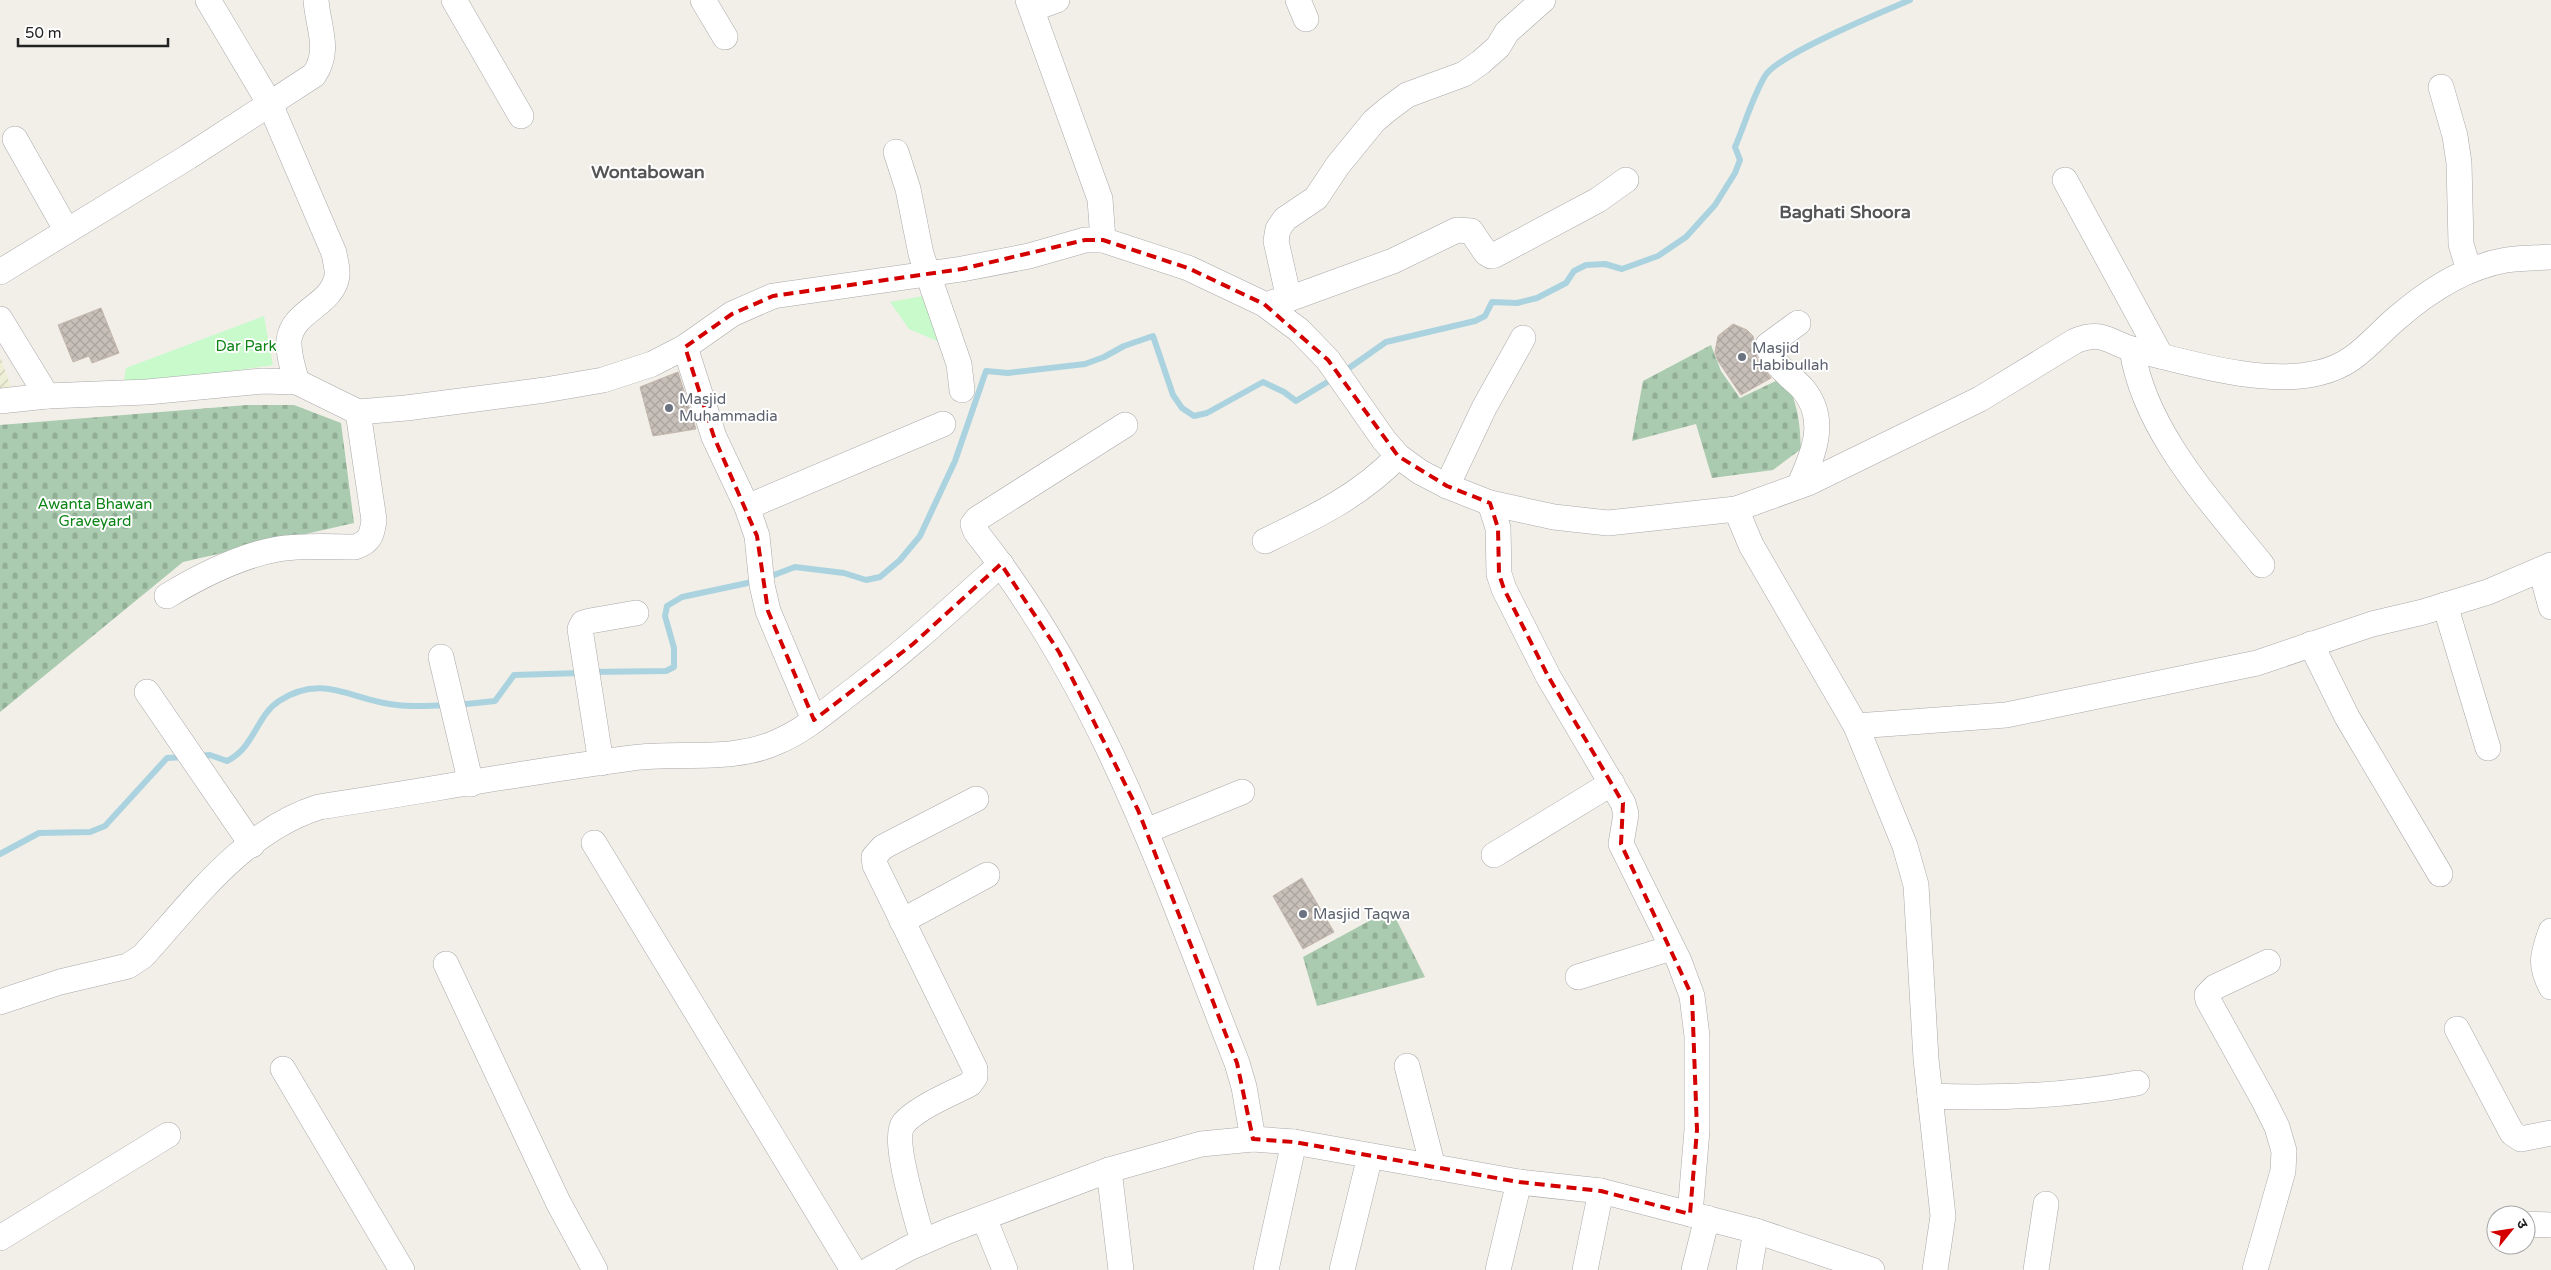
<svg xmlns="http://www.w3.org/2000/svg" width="2551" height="1270" font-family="'Varela Round','Noto Sans Devanagari',sans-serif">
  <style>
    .farmland { fill: url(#farmland-furrows) }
    .cemetery { fill: url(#cemetery-stones) }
    .park { fill: #c8facc }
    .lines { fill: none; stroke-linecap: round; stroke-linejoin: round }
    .stream { stroke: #aad3df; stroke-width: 6 }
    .building { fill: url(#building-cross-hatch); stroke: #c4b6ab }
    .minor-casing { stroke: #a9a9a9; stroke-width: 26 }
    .minor { stroke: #fff; stroke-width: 25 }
    .marked { fill: none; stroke: #d40000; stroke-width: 4; stroke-dasharray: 10 6; stroke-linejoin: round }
    .worship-dot { fill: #6b7280; stroke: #fff; stroke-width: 2 }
    .labels { text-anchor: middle; stroke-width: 4; stroke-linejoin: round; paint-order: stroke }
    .park-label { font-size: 15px; fill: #0c8416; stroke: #fff }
    .worship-label { font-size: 15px; fill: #5b616d; stroke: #fff; text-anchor: start }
    .quarter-label { font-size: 18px; font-weight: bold; fill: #555; stroke: #fff }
  </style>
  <defs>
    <pattern id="farmland-furrows" width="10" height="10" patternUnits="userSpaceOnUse" patternTransform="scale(1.25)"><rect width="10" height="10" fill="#eef0d5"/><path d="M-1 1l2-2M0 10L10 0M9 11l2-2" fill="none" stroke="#ccceb7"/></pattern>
    <pattern id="cemetery-stones" width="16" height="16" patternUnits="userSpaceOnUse" patternTransform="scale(1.25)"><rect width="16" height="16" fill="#aacbaf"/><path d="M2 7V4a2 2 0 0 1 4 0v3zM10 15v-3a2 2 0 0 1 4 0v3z" fill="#92ae96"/></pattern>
    <pattern id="building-cross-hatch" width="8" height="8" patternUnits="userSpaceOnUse" patternTransform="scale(1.25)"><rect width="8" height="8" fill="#c7bfb8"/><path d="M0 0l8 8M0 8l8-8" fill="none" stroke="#aba49e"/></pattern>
  </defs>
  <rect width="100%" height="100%" fill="#f2efe9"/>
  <!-- farmland -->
  <polygon class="farmland" points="0,356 14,396 0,396"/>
  <!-- cemetery -->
  <g class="cemetery">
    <path d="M1711 345 1721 371 1740 398 1782 378C1798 399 1800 423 1801 449L1773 470 1712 478 1696 424 1632 441 1643 381Z"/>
    <polygon points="247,405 294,405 341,423 354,523 183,562 0,712 0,425"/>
    <polygon points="1391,909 1425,977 1317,1006 1303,957"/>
  </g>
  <!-- park -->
  <g class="park">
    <polygon points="923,296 944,344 909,329 890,302"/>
    <polygon points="264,316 273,365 123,387 126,368"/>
  </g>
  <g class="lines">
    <!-- stream -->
    <g class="stream">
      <path d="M1342 373 1386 342 1475 321 1485 316 1492 302 1517 303 1537 298 1566 283 1574 271 1586 265 1605 264 1622 269 1658 256 1686 237 1715 205 1735 173 1740 160 1735 147C1745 124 1752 98 1765 76 1778 54 1882 12 1910 0"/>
      <polyline points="766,578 795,567 844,573 866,580 880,577 900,560 920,536 955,461 986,371 1008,373 1085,364 1104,357 1124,346 1153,336 1173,395 1182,408 1194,416 1207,413 1263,382 1284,392 1296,401 1334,378"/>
      <polyline points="591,672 666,671 674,667 674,648 665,616 667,606 682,597 757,581"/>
      <polyline points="457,705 495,701 514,675 581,673"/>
      <path d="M198 756 210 755 227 761C255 747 256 716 279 701 324 672 352 701 397 705 413 707 431 706 447 705"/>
      <polyline points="0,854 39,833 90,832 105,826 167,758 185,757"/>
    </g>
  </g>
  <!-- building -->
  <g class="building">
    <polygon points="101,308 119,353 92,363 89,356 73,362 58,325"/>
    <polygon points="1733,324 1747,330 1753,336 1757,358 1771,378 1741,395 1718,361 1715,352 1718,336"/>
    <polygon points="678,372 696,429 653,436 640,387"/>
    <polygon points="1302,878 1334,932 1303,949 1273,896"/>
  </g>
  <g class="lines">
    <defs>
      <g id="minor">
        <path d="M208 0 270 104 334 253C335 260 338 269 337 276 332 306 293 310 289 340 288 354 293 369 297 382"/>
        <polyline points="454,0 521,116"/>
        <polyline points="703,0 725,37"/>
        <polyline points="1028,0 1100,199 1103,240"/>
        <polyline points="1298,0 1306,19"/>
        <polyline points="1032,9 1057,0"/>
        <polyline points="2441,87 2455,136 2459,163 2461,244 2469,271"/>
        <polyline points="15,139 67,231"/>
        <polyline points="896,152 908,189 921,254 959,364 962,390"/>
        <polyline points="2065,180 2161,356"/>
        <path d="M0 272 188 157 314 75C331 50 318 28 316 0"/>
        <polyline points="1289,299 1276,241 1278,229 1285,219 1316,198 1338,165 1374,121 1387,110 1407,95 1464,74 1481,62 1498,47 1507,32 1543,0"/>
        <polyline points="1274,302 1289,299 1393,261 1457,230 1471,231 1486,253 1491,256 1495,255 1598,200 1626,180"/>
        <polyline points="0,319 47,396"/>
        <path d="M1798 323 1768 345C1770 357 1778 365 1786 373 1792 379 1798 383 1803 389 1829 420 1813 455 1799 486"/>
        <polyline points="685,347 714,437 747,507 757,536 762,585 768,611 814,720"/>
        <path d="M2132 349C2144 431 2212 503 2262 565"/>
        <path d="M0 401 47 396 147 392 263 381 297 382 358 412 406 408 545 390 603 380 652 364 685 347 732 314 773 296 962 269 1029 256 1085 240H1103L1188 268 1264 304 1299 330 1328 360 1384 440 1398 456 1420 472 1447 486 1490 503 1554 517 1608 523 1736 509 1808 483 1980 399 2075 341C2104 329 2110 344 2136 350 2190 363 2263 386 2318 373 2355 365 2370 341 2397 318 2427 292 2466 267 2506 260 2520 258 2536 258 2551 257"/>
        <path d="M1125 425 977 519 973 524 976 532C1102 690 1164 878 1237 1063L1244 1087 1253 1139"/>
        <polyline points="1447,486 1484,408 1523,338"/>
        <polyline points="1490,503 1498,528 1499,574 1504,589 1548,676 1623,803 1626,814 1621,844 1679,961 1692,996 1697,1036 1697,1130 1690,1214"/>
        <polyline points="747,507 943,424"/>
        <polyline points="1736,509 1751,545 1856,726 1905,846 1916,885 1926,1059 1943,1216 1935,1270"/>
        <path d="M1265 541C1313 518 1360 496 1398 456"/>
        <polyline points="2541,570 2551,607"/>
        <path d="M167 596C200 576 239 556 278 549 303 545 330 547 355 547 370 542 372 535 374 520L358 412"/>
        <polyline points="2445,605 2488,748"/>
        <polyline points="2311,644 2347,717 2440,874"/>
        <polyline points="441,657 471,784"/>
        <polyline points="147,692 252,845"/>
        <polyline points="1856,726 2006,715 2257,663 2372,624 2423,612 2488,592 2551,565"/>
        <polyline points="601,763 580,629 583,623 590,621 636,613"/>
        <polyline points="1146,831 1242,792"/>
        <polyline points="594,843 853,1270"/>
        <polyline points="1494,855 1612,783"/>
        <polyline points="902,921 987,875"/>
        <path d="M2551 931C2543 954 2539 964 2551 987"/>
        <polyline points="446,964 558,1202 595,1270"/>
        <polyline points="1578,977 1671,948"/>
        <path d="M0 1002 60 982 128 966 143 956C194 900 243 831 319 807 423 791 527 772 632 758 679 752 734 762 777 742 803 731 824 713 846 696 901 655 951 609 1001 564"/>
        <polyline points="2457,1029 2512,1133 2521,1139 2551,1133"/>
        <polyline points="1407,1066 1433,1167"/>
        <polyline points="283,1069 402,1270"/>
        <path d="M1930 1096C2000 1099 2067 1096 2137 1083"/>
        <polyline points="1109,1170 1121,1270"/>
        <polyline points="984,1218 1005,1270"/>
        <polyline points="2526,1224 2551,1225"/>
        <polyline points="0,1238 168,1135"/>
        <path d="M923 1242C917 1219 891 1139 904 1123 918 1107 951 1094 970 1084L975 1077V1069L875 865 874 857 883 847 976 799"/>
        <polyline points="869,1270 909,1248 948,1231 1109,1170 1201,1144 1253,1139 1294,1142 1519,1182 1601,1191 1756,1231 1872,1270"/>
        <polyline points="1266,1270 1294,1142"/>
        <polyline points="1342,1270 1370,1156"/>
        <polyline points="1498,1270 1519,1182"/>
        <polyline points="1585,1270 1601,1191"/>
        <polyline points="1694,1270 1707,1218"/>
        <polyline points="1749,1270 1756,1231"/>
        <polyline points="2036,1270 2046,1204"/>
        <polyline points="2255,1270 2283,1171 2284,1151 2277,1127 2263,1099 2208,1000 2207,995 2215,987 2268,962"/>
      </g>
    </defs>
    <!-- minor casing -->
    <use href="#minor" class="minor-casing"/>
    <!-- minor -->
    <use href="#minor" class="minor"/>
  </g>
  <!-- marked area -->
  <path class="marked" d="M1085 240H1103L1188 268 1264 304 1328 360 1398 456 1447 486 1490 503 1498 528 1499 574 1504 589 1548 676 1623 803 1621 844 1692 996 1697 1130 1690 1214 1601 1191 1519 1182 1294 1142 1253 1139 1237 1063 1138 810 1059 652 1001 564 913 644 814 720 768 611 757 536 714 437 685 347 732 314 773 296 962 269Z"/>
  <!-- markers -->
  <g class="worship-dot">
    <circle cx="1742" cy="357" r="5"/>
    <circle cx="669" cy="408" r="5"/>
    <circle cx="1303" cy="914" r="5"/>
  </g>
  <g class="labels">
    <!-- park labels -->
    <g class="park-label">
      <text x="246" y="351">Dar Park</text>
      <text x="95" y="509">Awanta Bhawan<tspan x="95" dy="17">Graveyard</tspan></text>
    </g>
    <!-- worship labels -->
    <g class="worship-label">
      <text x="1752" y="353">Masjid<tspan x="1752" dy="17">Habibullah</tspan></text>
      <text x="679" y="404">Masjid<tspan x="679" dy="17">Muhammadia</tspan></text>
      <text x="1313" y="919">Masjid Taqwa</text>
    </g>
    <!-- quarter labels -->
    <g class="quarter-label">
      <text x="648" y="178">Wontabowan</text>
      <text x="1845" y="218">Baghati Shoora</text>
    </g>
  </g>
  <!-- north arrow -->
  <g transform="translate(2511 1230) rotate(60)"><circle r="24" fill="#ffffff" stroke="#a7a7a7"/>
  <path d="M0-4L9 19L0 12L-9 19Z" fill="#d40000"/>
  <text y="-8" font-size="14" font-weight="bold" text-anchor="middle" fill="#222222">उ</text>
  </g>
  <!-- scale -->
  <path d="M18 38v8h150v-8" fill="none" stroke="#222222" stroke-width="2.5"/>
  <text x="25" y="38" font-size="15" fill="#222222" stroke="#ffffff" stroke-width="4" paint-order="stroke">50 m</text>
</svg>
